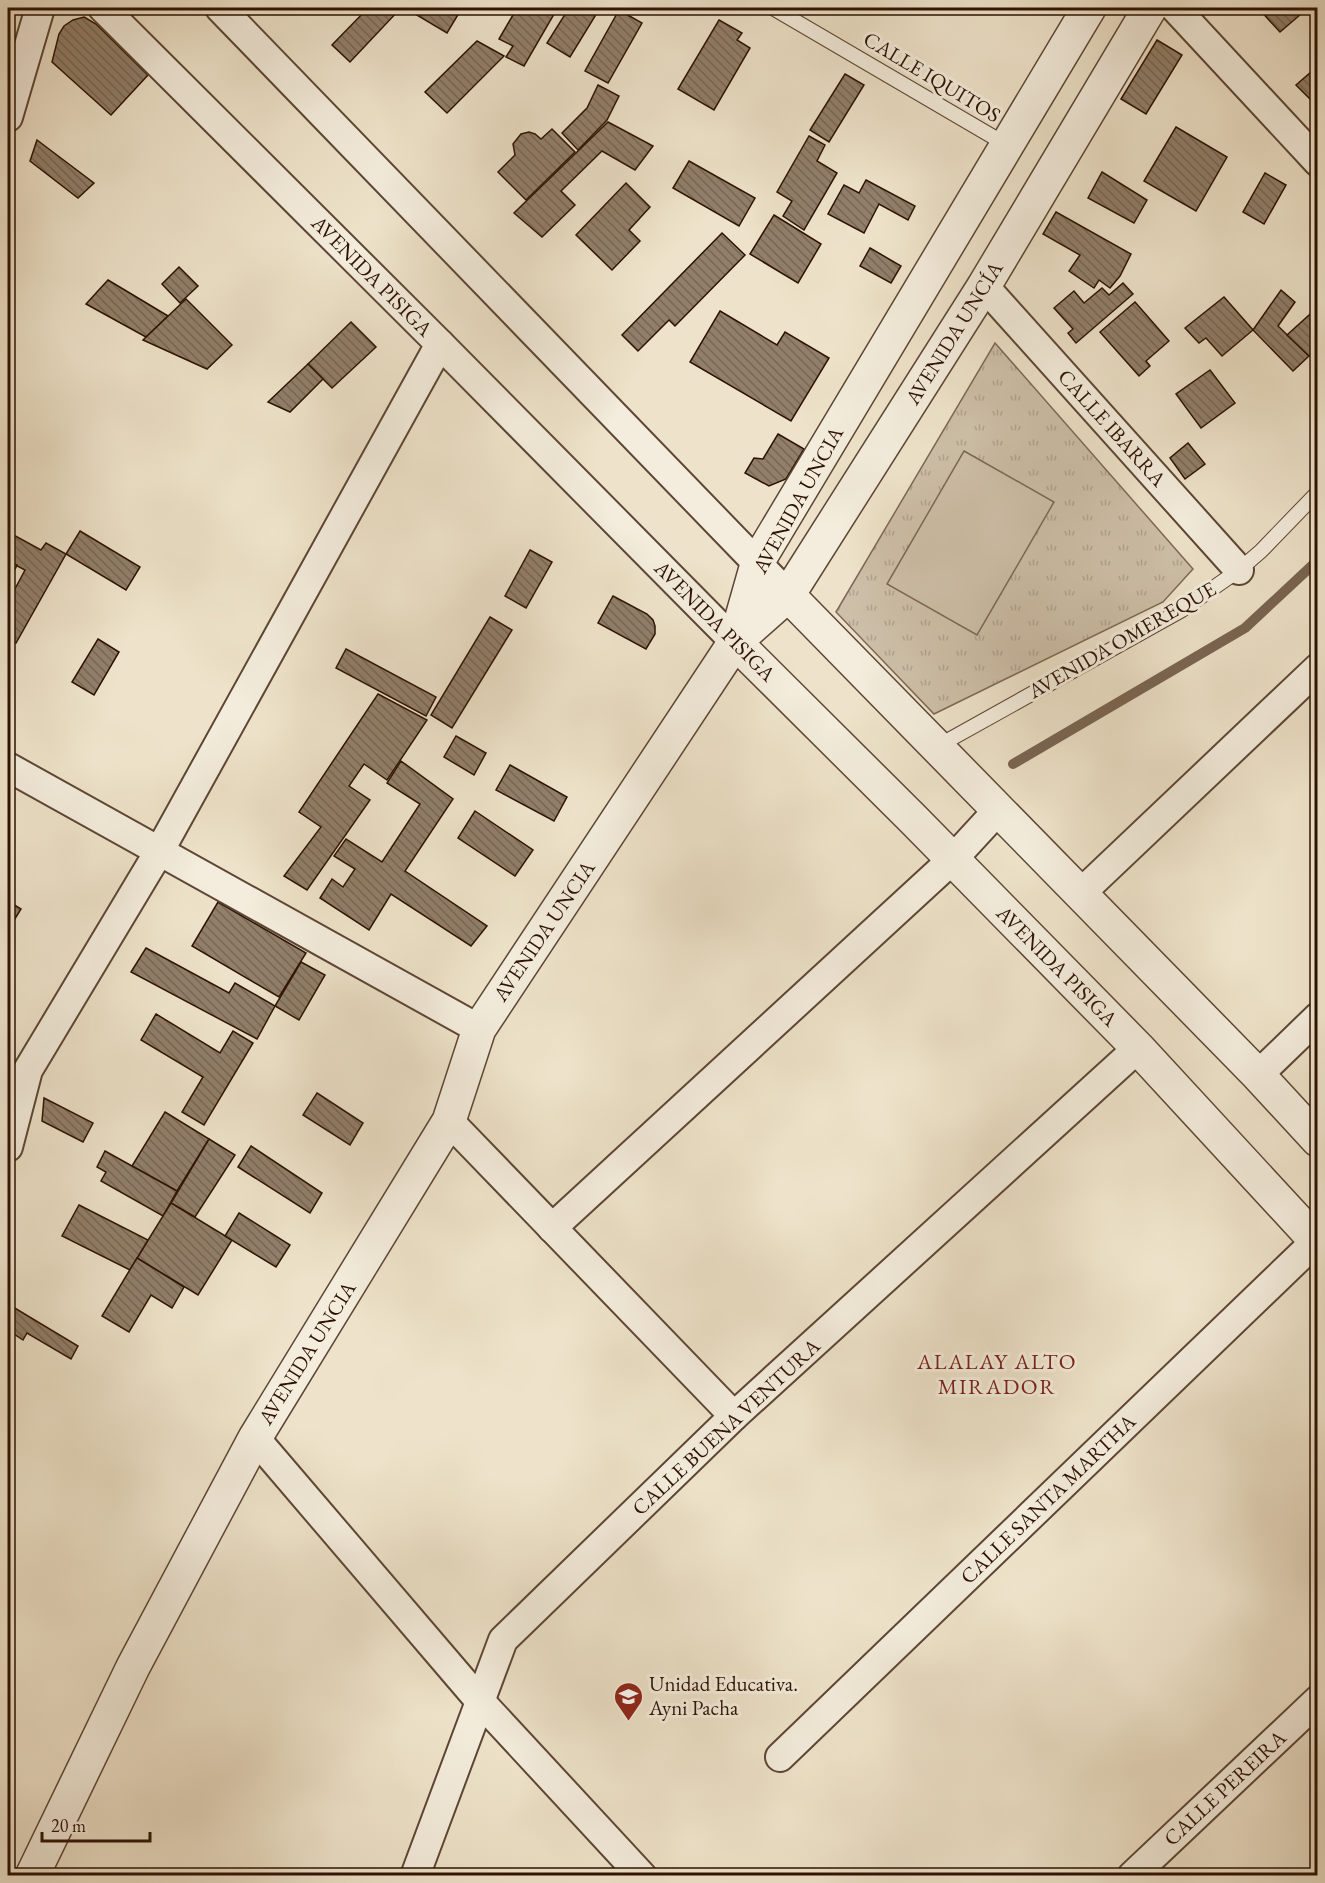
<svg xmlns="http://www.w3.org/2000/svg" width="1325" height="1883" font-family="'EB Garamond',serif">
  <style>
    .park { fill: url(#park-tufts); stroke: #7d6856; stroke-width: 1.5 }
    .pitch { fill: #cdbfa8; stroke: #7d6856; stroke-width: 1.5 }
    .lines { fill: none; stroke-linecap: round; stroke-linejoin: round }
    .stream { stroke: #796552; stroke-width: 10 }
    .building { fill: url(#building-back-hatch); stroke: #2d1203; stroke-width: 1.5 }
    .service-casing { stroke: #5d4635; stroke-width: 16 }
    .minor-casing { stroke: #5d4635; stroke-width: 32 }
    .tertiary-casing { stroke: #5d4635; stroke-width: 36 }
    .service { stroke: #f4eddd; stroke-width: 14 }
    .minor { stroke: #f4eddd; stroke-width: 28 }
    .tertiary { stroke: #f4eddd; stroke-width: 33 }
    .labels { text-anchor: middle; stroke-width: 6; stroke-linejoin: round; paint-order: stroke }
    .street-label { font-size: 21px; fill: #2d1203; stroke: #f4eddd }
    .poi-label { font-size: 21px; fill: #2d1203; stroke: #f4eddd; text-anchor: start }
    .neighbourhood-label { font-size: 22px; letter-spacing: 1.5px; fill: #7a1f14; stroke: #f4eddd }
  </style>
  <defs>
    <pattern id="park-tufts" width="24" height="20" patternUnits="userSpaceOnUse" patternTransform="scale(1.5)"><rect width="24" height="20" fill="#cdbfa8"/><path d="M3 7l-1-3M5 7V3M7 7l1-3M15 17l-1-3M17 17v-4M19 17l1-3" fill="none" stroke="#b0a38f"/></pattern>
    <pattern id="building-back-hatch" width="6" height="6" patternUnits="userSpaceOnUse" patternTransform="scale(1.5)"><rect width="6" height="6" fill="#917f6a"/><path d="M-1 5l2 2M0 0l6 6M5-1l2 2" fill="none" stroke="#776755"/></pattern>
  </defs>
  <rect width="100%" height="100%" fill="#eee3ca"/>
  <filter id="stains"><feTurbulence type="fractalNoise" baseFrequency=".00333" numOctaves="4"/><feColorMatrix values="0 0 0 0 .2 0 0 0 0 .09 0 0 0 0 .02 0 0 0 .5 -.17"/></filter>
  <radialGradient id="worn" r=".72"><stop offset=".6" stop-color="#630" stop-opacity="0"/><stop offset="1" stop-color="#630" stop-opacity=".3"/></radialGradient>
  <!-- park -->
  <polygon class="park" points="995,343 1193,569 1163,602 934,714 836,612"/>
  <!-- pitch -->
  <polygon class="pitch" points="964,451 1054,502 977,635 887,584"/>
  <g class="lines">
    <!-- stream -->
    <polyline class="stream" points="1013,764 1245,628 1318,560"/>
  </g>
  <!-- building -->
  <g class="building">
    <polygon points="368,8 400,9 350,62 332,45"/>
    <polygon points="405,8 462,8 447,33"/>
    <polygon points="517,8 557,9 524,66 506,57 513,46 499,39"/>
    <polygon points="569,8 600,8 570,57 547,43"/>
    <polygon points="1258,8 1308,8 1280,32"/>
    <polygon points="1308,8 1318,8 1318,24 1305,10"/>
    <polygon points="619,10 642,23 608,83 585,71"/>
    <polygon points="84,17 96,24 148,75 111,115 52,62 59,34 64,26 73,20"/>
    <polygon points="719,20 742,33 737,40 750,48 714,110 678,89"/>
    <polygon points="1157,40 1182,55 1146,114 1121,99"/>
    <polygon points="477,41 504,56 447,113 425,92"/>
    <polygon points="1318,66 1318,107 1296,85"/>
    <polygon points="845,74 864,85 829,142 810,130"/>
    <polygon points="598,85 619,96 607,120 578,150 562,133 587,108"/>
    <polygon points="608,122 653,146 635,170 602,151 561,191 575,205 542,237 514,213"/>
    <polygon points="1176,127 1227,157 1196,211 1144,181"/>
    <polygon points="552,129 575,152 526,200 498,172 515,155 513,144 521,134 529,132 535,134 541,139"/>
    <polygon points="809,136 825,145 817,161 837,173 804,230 783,216 792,201 777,192"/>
    <polygon points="37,140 94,183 78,198 30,161"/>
    <polygon points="689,161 755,198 739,226 673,188"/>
    <polygon points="1102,172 1147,200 1134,223 1088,198"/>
    <polygon points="1265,173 1286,185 1264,224 1243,212"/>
    <polygon points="866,180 915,206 908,220 879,204 864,233 828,214 844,185 859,193"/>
    <polygon points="626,183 650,207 629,230 640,241 612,270 576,235"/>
    <polygon points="1056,212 1131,254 1120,276 1110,288 1099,280 1094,288 1069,271 1080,255 1043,234"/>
    <polygon points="774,215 821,244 798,283 750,254"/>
    <polygon points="722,233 745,255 675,326 669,320 638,351 622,335"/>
    <polygon points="870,248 901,266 891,283 860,266"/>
    <polygon points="179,267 198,286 180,303 162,284"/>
    <polygon points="108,280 168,316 146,337 86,304"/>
    <polygon points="1123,283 1133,294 1076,343 1068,333 1073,329 1054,308 1074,291 1084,303 1102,288 1109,295"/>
    <polygon points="1281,290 1295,302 1278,326 1309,356 1293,371 1253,330"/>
    <polygon points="1224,297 1253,330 1222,356 1206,338 1199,343 1185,328"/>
    <polygon points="186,299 232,345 207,369 143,340"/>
    <polygon points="1135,302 1169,341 1146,361 1150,366 1139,376 1100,332"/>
    <polygon points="1318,307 1318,347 1309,356 1287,335"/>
    <polygon points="720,311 777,345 785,332 829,358 791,421 690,362"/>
    <polygon points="351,322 376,347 332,388 308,364"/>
    <polygon points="308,364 323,379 290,412 268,402"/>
    <polygon points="1210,370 1235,403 1201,428 1176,394"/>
    <polygon points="778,434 804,449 786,479 769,486 745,473 754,458 763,459"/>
    <polygon points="1188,443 1205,464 1185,479 1170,458"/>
    <polygon points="80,531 140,567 126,590 66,554"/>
    <polygon points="8,532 41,550 46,543 66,554 16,643 8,639 8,602 25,570 8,561"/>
    <polygon points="530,550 552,562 526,608 505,596"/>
    <polygon points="8,561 17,565 8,584"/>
    <polygon points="613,596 647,614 653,620 655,626 655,634 646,649 598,623"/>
    <polygon points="490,617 512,630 452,728 431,715"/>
    <polygon points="98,639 119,652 94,695 72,682"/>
    <polygon points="346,649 436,697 426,716 336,668"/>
    <polygon points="378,694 427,720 387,780 364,764 349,786 370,800 307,890 284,876 321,827 299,812"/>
    <polygon points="456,736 486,753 474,775 444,757"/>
    <polygon points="401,761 453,799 405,871 487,926 471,946 391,894 369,930 320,898 332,879 343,887 355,869 334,856 346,839 382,862 420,804 387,783"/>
    <polygon points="510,765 567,797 554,821 496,790"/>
    <polygon points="475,811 533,850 515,876 458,838"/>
    <polygon points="8,901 21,909 8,930"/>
    <polygon points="218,902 306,953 279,997 192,946"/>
    <polygon points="146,948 229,993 235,983 275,1006 257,1039 131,972"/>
    <polygon points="301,962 325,975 299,1020 275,1006"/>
    <polygon points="156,1014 220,1053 233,1031 253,1043 204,1125 182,1112 203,1077 141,1040"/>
    <polygon points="317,1093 363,1123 350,1145 303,1115"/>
    <polygon points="44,1098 93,1123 83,1142 42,1121"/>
    <polygon points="165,1112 209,1139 177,1191 132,1166"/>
    <polygon points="209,1139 235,1155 195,1217 171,1203"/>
    <polygon points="251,1146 322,1193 310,1213 238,1167"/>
    <polygon points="105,1151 177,1191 163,1216 101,1181 106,1172 97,1167"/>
    <polygon points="171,1203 232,1240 198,1295 137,1258"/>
    <polygon points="79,1205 148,1240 130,1270 62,1236"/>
    <polygon points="239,1213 290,1245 276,1267 225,1236"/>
    <polygon points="137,1258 184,1287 172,1308 151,1295 129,1332 102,1316"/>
    <polygon points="8,1304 78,1346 71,1359 27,1333 23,1340 8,1330"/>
  </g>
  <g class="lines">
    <defs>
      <g id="service">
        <polyline points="773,8 1007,145"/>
        <polyline points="938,746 1182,610 1239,570 1261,551 1318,492"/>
      </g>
      <g id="minor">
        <polyline points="103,8 440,344 735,642"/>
        <polyline points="220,8 788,595"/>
        <polyline points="1175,8 1318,162"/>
        <polyline points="8,117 40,8"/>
        <polyline points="984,286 1239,570"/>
        <polyline points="8,767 479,1029"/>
        <polyline points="1081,893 1318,668"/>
        <polyline points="1258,1075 1318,1017"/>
        <polyline points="449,1121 734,1416"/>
        <polyline points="8,1147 28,1070 160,850 440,344"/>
        <polyline points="552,1228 953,859 999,809"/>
        <polyline points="255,1438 479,1700 642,1876"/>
        <polyline points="780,1757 1316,1241"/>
        <polyline points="415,1876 503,1640 734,1416 1138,1048"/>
        <polyline points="1132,1876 1318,1700"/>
      </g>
      <g id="tertiary">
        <polyline points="788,595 1258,1075 1318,1140"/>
        <polyline points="735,642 913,819 1138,1048 1318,1243"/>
        <polyline points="735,642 788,595 984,286 1150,8"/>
        <polyline points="32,1876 133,1667 255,1438 449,1121 479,1029 735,642 758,561 1089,8"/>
      </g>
    </defs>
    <!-- service casing -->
    <use href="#service" class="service-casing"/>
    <!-- minor casing -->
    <use href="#minor" class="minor-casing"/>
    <!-- tertiary casing -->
    <use href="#tertiary" class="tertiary-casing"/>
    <!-- service -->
    <use href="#service" class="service"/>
    <!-- minor -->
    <use href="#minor" class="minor"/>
    <!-- tertiary -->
    <use href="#tertiary" class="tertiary"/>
  </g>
  <!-- icons -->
  <defs>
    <symbol id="school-pin" viewBox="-11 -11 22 30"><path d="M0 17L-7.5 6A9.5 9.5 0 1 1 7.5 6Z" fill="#8f2418" stroke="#f4eddd"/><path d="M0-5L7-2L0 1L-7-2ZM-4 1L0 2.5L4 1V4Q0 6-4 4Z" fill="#fff"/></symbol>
  </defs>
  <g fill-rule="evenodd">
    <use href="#school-pin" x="612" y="1680" width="33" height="45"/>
  </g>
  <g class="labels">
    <!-- street labels -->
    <g class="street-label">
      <text transform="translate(932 77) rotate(31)" y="7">CALLE IQUITOS</text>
      <text transform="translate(372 276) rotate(45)" y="7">AVENIDA PISIGA</text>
      <text transform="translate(954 333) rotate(-58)" y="7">AVENIDA UNCÍA</text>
      <text transform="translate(1112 428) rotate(48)" y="7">CALLE IBARRA</text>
      <text transform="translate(798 500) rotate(-61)" y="7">AVENIDA UNCIA</text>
      <text transform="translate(715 621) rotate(45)" y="7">AVENIDA PISIGA</text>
      <text transform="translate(1122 640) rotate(-30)" y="7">AVENIDA OMEREQUE</text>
      <text transform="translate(544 931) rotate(-56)" y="7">AVENIDA UNCIA</text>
      <text transform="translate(1057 966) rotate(45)" y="7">AVENIDA PISIGA</text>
      <text transform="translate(307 1353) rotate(-58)" y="7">AVENIDA UNCIA</text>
      <text transform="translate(726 1427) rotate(-43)" y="7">CALLE BUENA VENTURA</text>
      <text transform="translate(1048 1499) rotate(-44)" y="7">CALLE SANTA MARTHA</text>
      <text transform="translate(1225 1788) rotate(-43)" y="7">CALLE PEREIRA</text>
    </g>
    <!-- poi labels -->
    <g class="poi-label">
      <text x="649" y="1691">Unidad Educativa.<tspan x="649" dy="24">Ayni Pacha</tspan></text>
    </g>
    <!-- neighbourhood labels -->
    <g class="neighbourhood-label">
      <text x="997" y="1369">ALALAY ALTO<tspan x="997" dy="25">MIRADOR</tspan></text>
    </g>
  </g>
  <!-- margin -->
  <rect width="1325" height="1883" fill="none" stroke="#eee3ca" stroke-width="30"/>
  <rect x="9" y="9" width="1307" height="1865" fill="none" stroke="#2d1203" stroke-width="3"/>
  <rect x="15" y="15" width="1295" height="1853" fill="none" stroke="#2d1203" stroke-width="1.5"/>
  <!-- scale -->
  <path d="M42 1832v9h108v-9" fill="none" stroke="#2d1203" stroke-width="3"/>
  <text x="51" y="1832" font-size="18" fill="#2d1203" stroke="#f4eddd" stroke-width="4.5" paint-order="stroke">20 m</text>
  <rect width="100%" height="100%" filter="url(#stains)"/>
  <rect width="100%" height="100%" fill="url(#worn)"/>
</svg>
